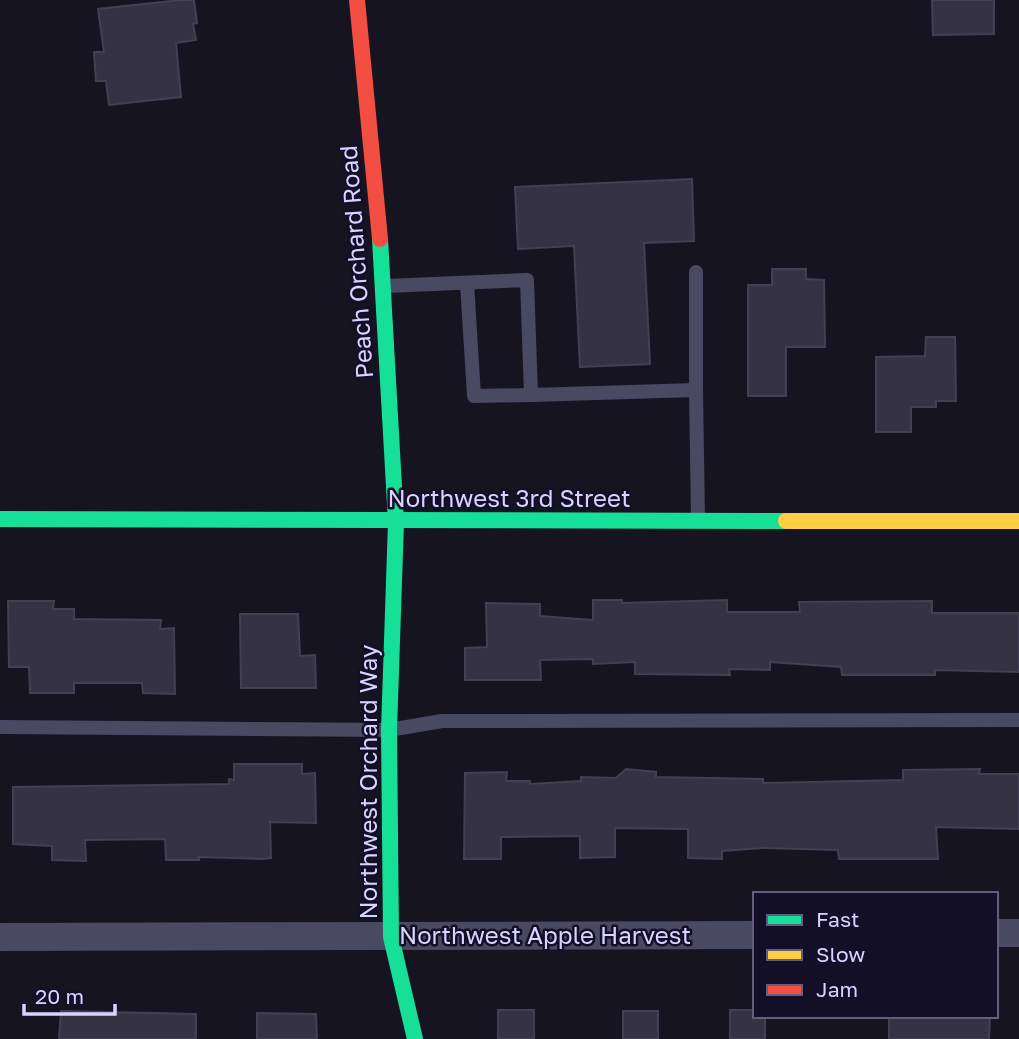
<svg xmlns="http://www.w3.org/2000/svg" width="1019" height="1039" font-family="'Golos Text',sans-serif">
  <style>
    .building { fill: #343243; stroke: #433f54; stroke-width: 2 }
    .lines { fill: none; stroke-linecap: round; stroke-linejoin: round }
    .lane { stroke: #4a4962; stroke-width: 14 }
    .street { stroke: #4a4962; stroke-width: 28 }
    .fast { stroke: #16e098; stroke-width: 16 }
    .slow { stroke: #ffcf43; stroke-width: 16 }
    .jam { stroke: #f24e42; stroke-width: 16 }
    .labels { text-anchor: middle; stroke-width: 5; stroke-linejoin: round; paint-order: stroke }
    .street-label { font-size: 24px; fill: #d9d4ff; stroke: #130f26 }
  </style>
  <rect width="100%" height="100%" fill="#161421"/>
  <!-- building -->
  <g class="building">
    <polygon points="181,0 194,0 197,23 193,24 196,40 176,43 181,97 109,105 106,81 96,81 94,52 104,52 98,9"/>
    <polygon points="932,0 994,0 994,34 933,35"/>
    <polygon points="692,179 694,241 644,243 650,364 580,367 574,246 518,249 515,187"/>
    <polygon points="772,269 806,269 806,279 824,280 825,347 786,347 786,396 748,396 748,285 772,285"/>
    <polygon points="926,337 955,337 956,401 936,401 936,407 911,407 911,432 876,432 876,357 925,356"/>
    <polygon points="593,600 622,600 622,603 727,600 727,612 800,612 799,602 932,601 932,613 1019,613 1019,672 935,670 935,675 842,675 841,667 770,662 770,670 729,669 730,675 635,674 635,662 593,664 593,659 540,660 541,680 465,680 465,648 487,647 486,603 540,604 540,616 593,620"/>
    <polygon points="8,601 54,601 53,609 74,609 74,619 161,620 160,629 174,628 175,694 143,693 142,683 74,683 74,693 30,693 29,667 9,667"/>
    <polygon points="240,614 298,614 300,656 315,655 316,688 241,688"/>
    <polygon points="234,764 302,764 302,774 315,773 316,823 270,822 271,858 262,859 199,857 199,860 166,860 165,839 85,840 86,861 52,860 52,846 13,844 13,787 229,784 229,779 234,780"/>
    <polygon points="626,769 656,772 656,777 763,779 763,783 903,780 903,770 980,769 979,774 1019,774 1019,829 936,827 938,859 839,859 838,850 763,848 722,851 722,859 688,858 688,829 615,828 615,857 580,858 580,836 501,837 501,859 464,859 465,773 507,772 506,781 530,781 530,784 581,781 581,777 616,778"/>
    <rect x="498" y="1010" width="36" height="29"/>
    <polygon points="730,1010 755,1010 755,1016 765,1016 765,1039 730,1039"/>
    <polygon points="61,1011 196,1014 196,1039 59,1039"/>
    <rect x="623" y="1011" width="35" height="28"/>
    <polygon points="257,1013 316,1014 317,1039 257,1039"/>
    <polygon points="889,1016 990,1016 989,1039 889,1039"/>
  </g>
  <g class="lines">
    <!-- lane -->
    <g class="lane">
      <polyline points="696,272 696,390"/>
      <polyline points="467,283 474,396 531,395"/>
      <polyline points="386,286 527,280 531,395 696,390 698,519"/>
      <polyline points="0,727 389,730 442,721 1019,720"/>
    </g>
    <!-- street -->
    <g class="street">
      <polyline points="996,933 1019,933"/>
      <polyline points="0,937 755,935"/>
    </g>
    <!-- fast -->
    <g class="fast">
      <polyline points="380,239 396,522 389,730 391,937 415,1039"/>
      <polyline points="0,519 786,521"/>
    </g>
    <!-- slow -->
    <polyline class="slow" points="786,521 1019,521"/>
    <!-- jam -->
    <polyline class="jam" points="357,0 380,239"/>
  </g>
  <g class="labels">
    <!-- street labels -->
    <g class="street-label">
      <text transform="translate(357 262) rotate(-94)" y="8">Peach Orchard Road</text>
      <text x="509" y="507">Northwest 3rd Street</text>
      <text transform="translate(369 782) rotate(-90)" y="8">Northwest Orchard Way</text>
      <text x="545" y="944">Northwest Apple Harvest</text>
    </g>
  </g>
  <!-- legend -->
  <rect x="753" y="892" width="245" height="126" fill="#130f26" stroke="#625e7d" stroke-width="2"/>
  <rect x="767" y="915" width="35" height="10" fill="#16e098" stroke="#625e7d" stroke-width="2"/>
  <text x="816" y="927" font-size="21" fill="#d9d4ff">Fast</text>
  <rect x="767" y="950" width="35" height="10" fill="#ffcf43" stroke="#625e7d" stroke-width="2"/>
  <text x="816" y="962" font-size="21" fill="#d9d4ff">Slow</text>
  <rect x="767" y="985" width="35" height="10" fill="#f24e42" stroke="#625e7d" stroke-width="2"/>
  <text x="816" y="997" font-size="21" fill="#d9d4ff">Jam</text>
  <!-- scale -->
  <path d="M24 1004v10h91v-10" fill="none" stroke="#d9d4ff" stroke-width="3.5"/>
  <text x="35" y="1004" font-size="21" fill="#d9d4ff" stroke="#130f26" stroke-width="5" paint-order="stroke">20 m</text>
</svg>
